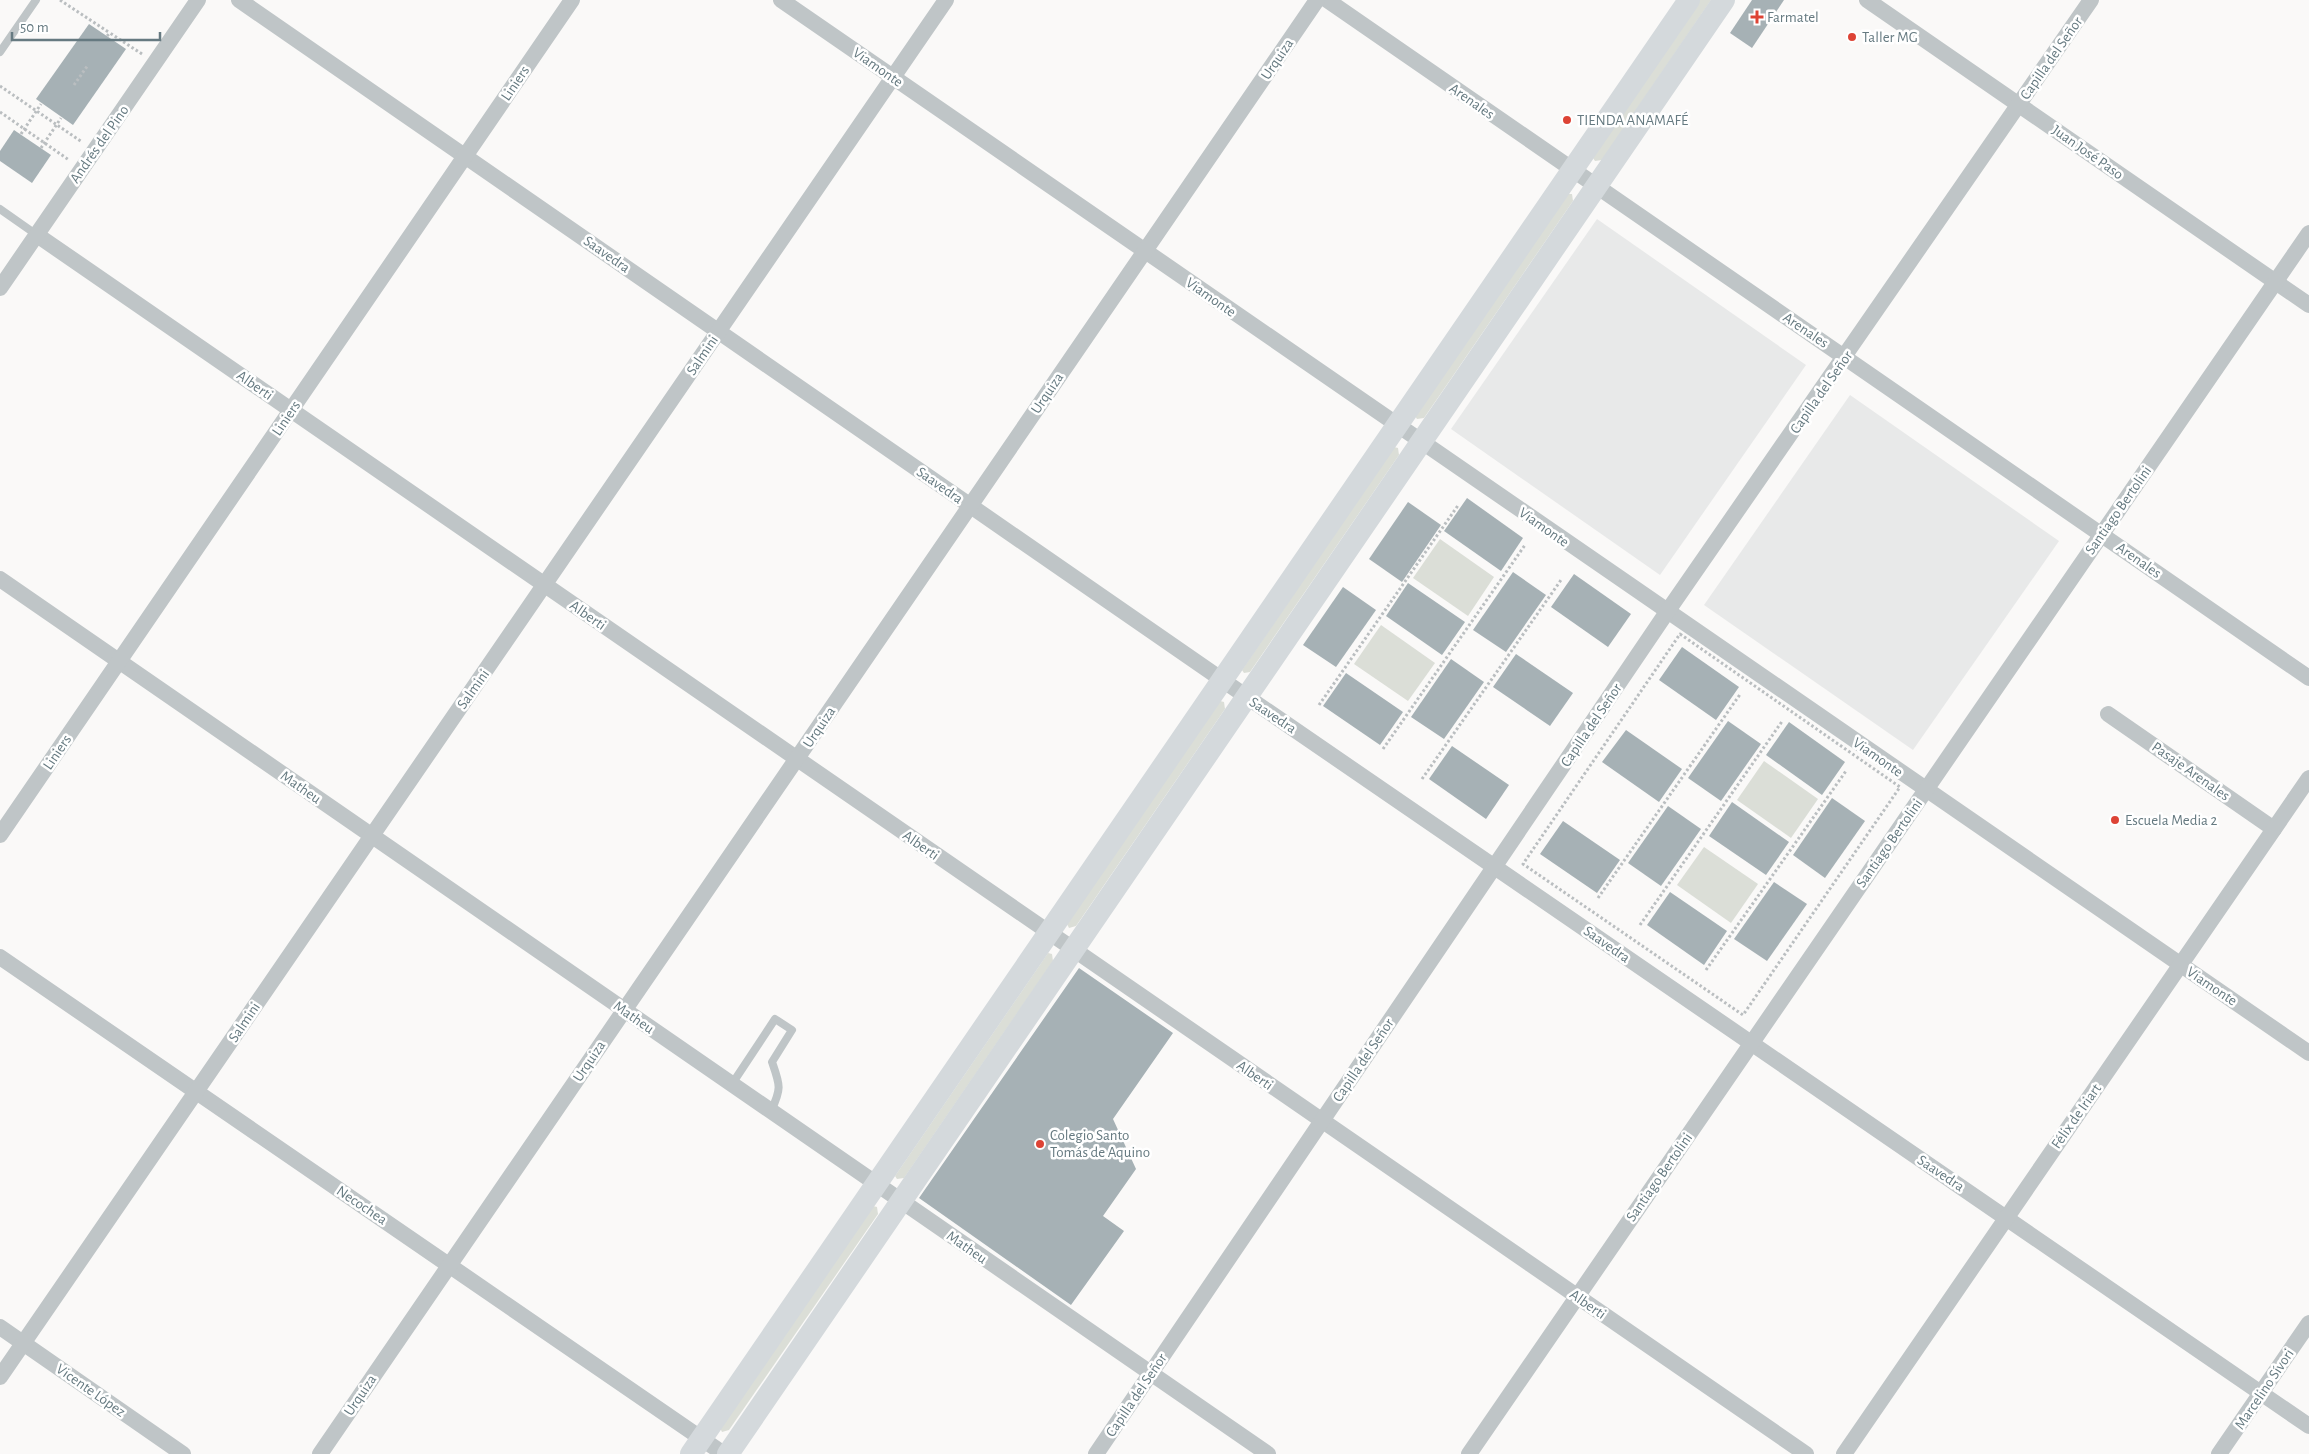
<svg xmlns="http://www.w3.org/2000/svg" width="2309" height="1454" font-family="'Alegreya Sans',sans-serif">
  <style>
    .built { fill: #e8e9e9 }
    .green { fill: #dbded7 }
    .building { fill: #a6b1b5 }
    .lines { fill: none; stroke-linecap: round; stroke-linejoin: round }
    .path { stroke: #babec0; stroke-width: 3; stroke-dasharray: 2.5 2.5; stroke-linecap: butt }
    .lane { stroke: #bfc5c7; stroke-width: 8 }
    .street { stroke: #bfc5c7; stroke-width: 16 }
    .secondary { stroke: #d4d9dc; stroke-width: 22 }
    .poi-dot { fill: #dd4335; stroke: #fff; stroke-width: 2 }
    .labels { text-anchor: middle; stroke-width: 5; stroke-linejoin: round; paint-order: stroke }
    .poi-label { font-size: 15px; fill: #667a81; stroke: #fff; text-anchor: start }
    .street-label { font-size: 15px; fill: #667a81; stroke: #fff }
  </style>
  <rect width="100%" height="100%" fill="#faf9f8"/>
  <!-- built -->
  <g class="built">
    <polygon points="1597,219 1806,365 1660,575 1451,429"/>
    <polygon points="1850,395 2059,541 1913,750 1704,605"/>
  </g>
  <!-- green -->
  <g class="green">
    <polygon points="1699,0 1711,0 1602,160 1595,161 1593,158"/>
    <polygon points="1568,194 1572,194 1573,201 1424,418 1417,419 1415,416"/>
    <polygon points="1394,447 1398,448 1399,455 1250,672 1244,673 1242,670"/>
    <polygon points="1440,539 1494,577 1468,616 1413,578"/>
    <polygon points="1381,625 1435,663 1408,701 1354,664"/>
    <polygon points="1220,701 1224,702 1225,709 1076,926 1069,928 1067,924"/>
    <polygon points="1764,761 1818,799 1791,838 1737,800"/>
    <polygon points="1704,847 1758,884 1731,923 1677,885"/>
    <polygon points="1048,953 1052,954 1053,961 904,1178 897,1179 895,1176"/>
    <polygon points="873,1206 877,1207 878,1214 729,1430 722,1432 720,1428"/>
  </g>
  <!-- building -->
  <g class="building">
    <polygon points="1752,0 1784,0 1752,48 1730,33"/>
    <polygon points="89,24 126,49 73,125 36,99"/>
    <polygon points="14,130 51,155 32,183 0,161 0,151"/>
    <polygon points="1467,498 1523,538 1501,571 1444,531"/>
    <polygon points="1408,502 1441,525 1402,582 1369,559"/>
    <polygon points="1513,572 1546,595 1506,652 1473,630"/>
    <polygon points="1574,574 1631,614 1608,647 1551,607"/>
    <polygon points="1408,583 1465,622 1442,655 1386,616"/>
    <polygon points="1343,587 1376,610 1336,667 1303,645"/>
    <polygon points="1682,647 1739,687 1716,720 1659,680"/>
    <polygon points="1516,654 1573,693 1550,726 1493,687"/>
    <polygon points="1451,659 1484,682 1444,739 1411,717"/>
    <polygon points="1346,673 1403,712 1380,745 1323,706"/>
    <polygon points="1728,721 1761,744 1721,801 1688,778"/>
    <polygon points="1789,722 1845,762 1822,795 1766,755"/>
    <polygon points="1626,730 1682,769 1659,802 1602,762"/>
    <polygon points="1452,746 1509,785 1486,819 1429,779"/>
    <polygon points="1832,798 1865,821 1825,878 1793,855"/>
    <polygon points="1732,802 1789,842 1766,875 1709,836"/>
    <polygon points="1668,806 1701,829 1661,886 1628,863"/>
    <polygon points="1563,821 1620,860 1597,893 1540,854"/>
    <polygon points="1774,882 1807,904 1767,961 1734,939"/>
    <polygon points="1670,892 1727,931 1704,965 1647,925"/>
    <polygon points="1079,968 1173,1033 1113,1119 1136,1169 1103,1216 1124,1231 1071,1305 919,1198"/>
  </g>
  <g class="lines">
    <!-- path -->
    <g class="path">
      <polyline points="60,0 110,33"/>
      <polyline points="107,36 110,33 142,54"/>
      <polyline points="74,85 88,65"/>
      <polyline points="0,86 82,142"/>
      <polyline points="0,112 69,160"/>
      <polyline points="21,134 41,104"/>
      <polyline points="41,148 61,118"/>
      <polygon points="1680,634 1900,787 1743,1015 1523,864"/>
      <polyline points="1319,705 1459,504"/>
      <polyline points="1383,749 1525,545"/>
      <polyline points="1422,779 1561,580"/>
      <polyline points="1598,898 1741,693"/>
      <polyline points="1640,925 1783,720"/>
      <polyline points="1706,970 1846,771"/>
    </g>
    <!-- lane -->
    <g class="lane">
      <polyline points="0,52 36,0"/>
      <polyline points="0,209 37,235"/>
      <path d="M732 1084 775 1019 792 1030 772 1062C780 1085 782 1088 771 1111"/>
    </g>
    <!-- street -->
    <g class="street">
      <polyline points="239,0 1247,697 2309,1426"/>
      <polyline points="781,0 2309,1053"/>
      <polyline points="1327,0 2309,678"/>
      <polyline points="1867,0 2309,305"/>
      <polyline points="37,235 1806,1454"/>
      <polyline points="0,288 198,0"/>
      <polyline points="0,579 1268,1454"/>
      <polyline points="2108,714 2274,829"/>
      <polyline points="0,835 572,0"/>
      <polyline points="0,957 724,1454"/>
      <polyline points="0,1327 183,1454"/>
      <polyline points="0,1377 946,0"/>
      <polyline points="320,1454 1317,0"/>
      <polyline points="1096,1454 1667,612 2091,0"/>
      <polyline points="1469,1454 2309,233"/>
      <polyline points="1844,1454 2309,778"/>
      <polyline points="2219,1454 2309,1323"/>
    </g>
    <!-- secondary -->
    <g class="secondary">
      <polyline points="691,1454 1689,0"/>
      <polyline points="728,1454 1724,0"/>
    </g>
  </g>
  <!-- markers -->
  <g class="poi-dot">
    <path d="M1754.5 9.5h5v5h5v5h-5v5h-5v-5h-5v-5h5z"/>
    <circle cx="1852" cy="37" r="5"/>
    <circle cx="1567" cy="120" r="5"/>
    <circle cx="2115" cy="820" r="5"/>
    <circle cx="1040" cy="1144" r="5"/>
  </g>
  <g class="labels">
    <!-- poi labels -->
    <g class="poi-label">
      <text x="1767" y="22">Farmatel</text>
      <text x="1862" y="42">Taller MG</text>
      <text x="1577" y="125">TIENDA ANAMAFÉ</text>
      <text x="2125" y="825">Escuela Media 2</text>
      <text x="1050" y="1140">Colegio Santo<tspan x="1050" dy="17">Tomás de Aquino</tspan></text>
    </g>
    <!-- street labels -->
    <g class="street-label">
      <text transform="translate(2051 58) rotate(-55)" y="5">Capilla del Señor</text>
      <text transform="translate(1277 59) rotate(-56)" y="5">Urquiza</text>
      <text transform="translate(878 67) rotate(35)" y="5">Viamonte</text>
      <text transform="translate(515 83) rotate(-56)" y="5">Liniers</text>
      <text transform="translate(1472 101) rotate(35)" y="5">Arenales</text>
      <text transform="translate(99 144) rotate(-55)" y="5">Andrés del Pino</text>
      <text transform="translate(2088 152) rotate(35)" y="5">Juan José Paso</text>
      <text transform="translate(607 254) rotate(35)" y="5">Saavedra</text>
      <text transform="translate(1211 297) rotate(35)" y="5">Viamonte</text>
      <text transform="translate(1806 330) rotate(34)" y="5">Arenales</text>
      <text transform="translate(702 355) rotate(-56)" y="5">Salmini</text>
      <text transform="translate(255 385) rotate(35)" y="5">Alberti</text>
      <text transform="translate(1821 392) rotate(-55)" y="5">Capilla del Señor</text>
      <text transform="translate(1047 393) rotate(-56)" y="5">Urquiza</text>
      <text transform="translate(286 418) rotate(-56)" y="5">Liniers</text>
      <text transform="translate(940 485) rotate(35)" y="5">Saavedra</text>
      <text transform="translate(2118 510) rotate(-55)" y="5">Santiago Bertolini</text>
      <text transform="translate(1544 527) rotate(35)" y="5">Viamonte</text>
      <text transform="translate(2139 560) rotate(35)" y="5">Arenales</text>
      <text transform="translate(588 615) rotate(35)" y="5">Alberti</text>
      <text transform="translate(473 689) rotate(-55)" y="5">Salmini</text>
      <text transform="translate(1273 715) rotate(34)" y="5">Saavedra</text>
      <text transform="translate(1591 725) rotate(-56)" y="5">Capilla del Señor</text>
      <text transform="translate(819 727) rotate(-56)" y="5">Urquiza</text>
      <text transform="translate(57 752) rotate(-56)" y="5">Liniers</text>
      <text transform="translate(1878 757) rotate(35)" y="5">Viamonte</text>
      <text transform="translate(2191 771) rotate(35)" y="5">Pasaje Arenales</text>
      <text transform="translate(301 787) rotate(35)" y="5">Matheu</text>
      <text transform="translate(1889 843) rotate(-55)" y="5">Santiago Bertolini</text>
      <text transform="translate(921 845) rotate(35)" y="5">Alberti</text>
      <text transform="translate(1607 944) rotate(35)" y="5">Saavedra</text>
      <text transform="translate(2212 986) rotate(34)" y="5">Viamonte</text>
      <text transform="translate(634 1017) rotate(35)" y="5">Matheu</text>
      <text transform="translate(244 1022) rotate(-56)" y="5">Salmini</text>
      <text transform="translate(1363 1060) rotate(-56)" y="5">Capilla del Señor</text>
      <text transform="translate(589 1061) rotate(-56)" y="5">Urquiza</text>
      <text transform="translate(1255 1075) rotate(35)" y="5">Alberti</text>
      <text transform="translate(2076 1116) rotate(-55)" y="5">Félix de Iriart</text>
      <text transform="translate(1941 1173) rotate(34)" y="5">Saavedra</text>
      <text transform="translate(1659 1177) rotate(-55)" y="5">Santiago Bertolini</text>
      <text transform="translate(362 1205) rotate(34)" y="5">Necochea</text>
      <text transform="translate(967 1247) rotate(35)" y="5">Matheu</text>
      <text transform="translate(1588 1304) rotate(35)" y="5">Alberti</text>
      <text transform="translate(2264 1389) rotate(-56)" y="5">Marcelino Sívori</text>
      <text transform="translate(91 1390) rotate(35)" y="5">Vicente López</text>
      <text transform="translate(360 1395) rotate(-56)" y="5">Urquiza</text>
      <text transform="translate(1136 1395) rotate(-56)" y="5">Capilla del Señor</text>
    </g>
  </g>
  <!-- scale -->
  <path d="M12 32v8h148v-8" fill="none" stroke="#667a81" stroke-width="2.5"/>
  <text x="20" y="32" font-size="15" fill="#667a81" stroke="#ffffff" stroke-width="4" paint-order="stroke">50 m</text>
</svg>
